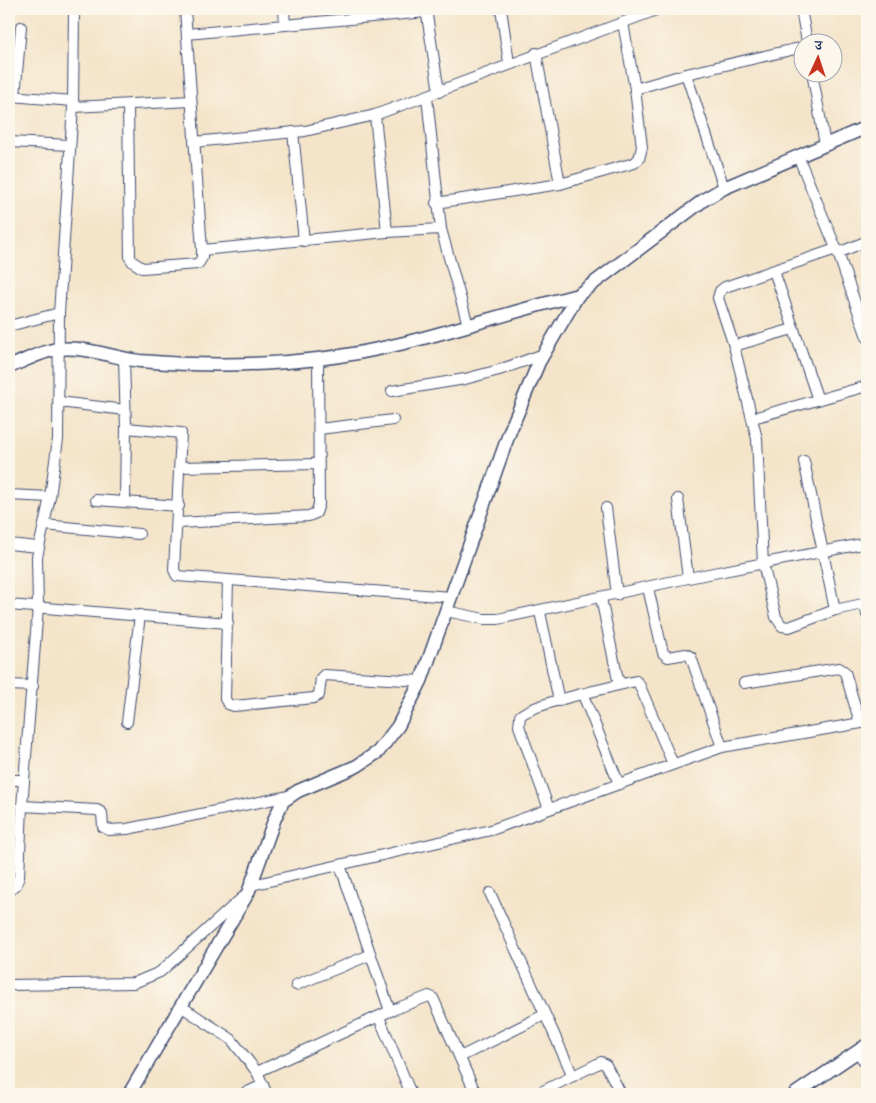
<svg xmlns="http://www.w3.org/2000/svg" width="876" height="1103" font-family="'IM FELL French Canon','Noto Serif Devanagari',serif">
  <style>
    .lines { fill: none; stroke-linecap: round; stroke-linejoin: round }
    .minor-casing { stroke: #3c4a6e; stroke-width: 12 }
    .tertiary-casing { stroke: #3c4a6e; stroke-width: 15 }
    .minor { stroke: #fff; stroke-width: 10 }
    .tertiary { stroke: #fff; stroke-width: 12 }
  </style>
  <rect width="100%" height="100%" fill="#fbf7ec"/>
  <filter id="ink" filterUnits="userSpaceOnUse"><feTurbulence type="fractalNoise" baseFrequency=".02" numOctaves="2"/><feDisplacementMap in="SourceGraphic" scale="10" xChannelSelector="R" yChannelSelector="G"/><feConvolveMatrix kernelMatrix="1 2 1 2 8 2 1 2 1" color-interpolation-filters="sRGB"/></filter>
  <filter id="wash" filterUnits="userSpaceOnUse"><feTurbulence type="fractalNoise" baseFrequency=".0096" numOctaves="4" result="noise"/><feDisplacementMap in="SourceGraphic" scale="20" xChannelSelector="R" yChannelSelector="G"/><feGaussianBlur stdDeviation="1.12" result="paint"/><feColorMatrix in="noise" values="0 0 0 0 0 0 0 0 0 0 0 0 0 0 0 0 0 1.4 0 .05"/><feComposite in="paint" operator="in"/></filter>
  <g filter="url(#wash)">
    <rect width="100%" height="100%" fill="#f4e4c9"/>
  </g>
  <g filter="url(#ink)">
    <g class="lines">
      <defs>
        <g id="minor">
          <polyline points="284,9 285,25"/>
          <polyline points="426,9 439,92"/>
          <polyline points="501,9 509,63"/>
          <polyline points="801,9 807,42"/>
          <polyline points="187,34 426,12"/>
          <polyline points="536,53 560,184"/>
          <polyline points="812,72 825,145"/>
          <polyline points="686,74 724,188"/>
          <polyline points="635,89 686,74 804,47"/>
          <polyline points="10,96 73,101"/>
          <polyline points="15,96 21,27"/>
          <polyline points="427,97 441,229 468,325"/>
          <polyline points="128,105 130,258 133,262 142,268 198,264 202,258 202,250 185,9"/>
          <polyline points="73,107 191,101"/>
          <polyline points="375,115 387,232"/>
          <polyline points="293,132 304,241"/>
          <polyline points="9,142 70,145"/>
          <polyline points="194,142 305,131 375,115 659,9"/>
          <polyline points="798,156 838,253 867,337"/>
          <polyline points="436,203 560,184 634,163 639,159 642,147 635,89 623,23"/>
          <polyline points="836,249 725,287 720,291 718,298 734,346 757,439 763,564 776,617 782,626 789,627 835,610 867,603"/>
          <polyline points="202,250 387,232 441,229"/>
          <polyline points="838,253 867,241"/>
          <polyline points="774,271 818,400"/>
          <polyline points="9,326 59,313"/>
          <polyline points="734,346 793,329"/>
          <polyline points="124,358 126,428 181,433 174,570 177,576 451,597"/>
          <polyline points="392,391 465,379 499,370 544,354"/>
          <polyline points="59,402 125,410"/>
          <polyline points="753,418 867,386"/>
          <polyline points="319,429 393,420"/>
          <polyline points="804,461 835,610"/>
          <polyline points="180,467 318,464"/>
          <polyline points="9,495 50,497"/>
          <polyline points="678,499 688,578"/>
          <polyline points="96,500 179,506"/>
          <polyline points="125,502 126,428"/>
          <polyline points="606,508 617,595"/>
          <polyline points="178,523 309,516 316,513 319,504 318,359"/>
          <polyline points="44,525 139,534"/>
          <polyline points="9,544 38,547"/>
          <polyline points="228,580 225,699 228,704 234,706 314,698 319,695 321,678 324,675 421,681"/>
          <polyline points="648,588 663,653 668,657 686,654 691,657 722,747"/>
          <polyline points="601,598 618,680 623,684 636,681 639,684 673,764"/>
          <polyline points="865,604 867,615"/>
          <polyline points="9,605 228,623"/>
          <polyline points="446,611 484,619 498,619 688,578 867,543"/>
          <polyline points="540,612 559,701"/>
          <polyline points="744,683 839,668 845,672 860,723"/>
          <polyline points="9,685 33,686"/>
          <polyline points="583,695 619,784"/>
          <polyline points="127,722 140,615"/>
          <polyline points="9,780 24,780"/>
          <polyline points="22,806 97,810 102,813 103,827 109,830 127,829 289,796"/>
          <path d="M549 809 519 726 520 716C531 704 603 689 623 684"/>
          <polyline points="340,865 390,1011"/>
          <polyline points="252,885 491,830 722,747 867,722"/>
          <polyline points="9,891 16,885 19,877 22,806 38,607 37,557 50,497 58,439 59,313 73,107 74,9"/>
          <polyline points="490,893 573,1076"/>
          <polyline points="9,985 134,983 160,972 242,898"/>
          <polyline points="296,985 370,955"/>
          <polyline points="182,1007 231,1039 257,1072 267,1094"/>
          <polyline points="379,1017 411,1094"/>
          <polyline points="858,1052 867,1066"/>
          <polyline points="460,1057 544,1015"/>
          <polyline points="257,1072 390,1011 429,996 433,998 476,1094"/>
          <polyline points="243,1094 263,1085"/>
          <polyline points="537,1094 601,1062 606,1065 621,1094"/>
        </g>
        <g id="tertiary">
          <path d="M9 367C24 361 42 351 58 349 85 346 114 358 140 361 199 366 259 366 318 359 407 349 491 316 578 295"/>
          <polyline points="129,1094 248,893 275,818 283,801 298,791 357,766 378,752 398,726 421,681 510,431 539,362 578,295 705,199 724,188 867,127"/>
          <polyline points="795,1094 867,1045"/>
        </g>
      </defs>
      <!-- minor casing -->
      <use href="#minor" class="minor-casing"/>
      <!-- tertiary casing -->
      <use href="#tertiary" class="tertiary-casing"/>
      <!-- minor -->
      <use href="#minor" class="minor"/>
      <!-- tertiary -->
      <use href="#tertiary" class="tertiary"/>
    </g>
  </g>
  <!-- margin -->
  <rect width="876" height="1103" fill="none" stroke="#fbf7ec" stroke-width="30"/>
  <!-- north arrow -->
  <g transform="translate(818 58) rotate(3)"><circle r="24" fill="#fbf7ec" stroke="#a1a7b3"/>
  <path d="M0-4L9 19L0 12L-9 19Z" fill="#c8321e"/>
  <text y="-8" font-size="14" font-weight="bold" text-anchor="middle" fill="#1b2f5e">उ</text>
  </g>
</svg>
